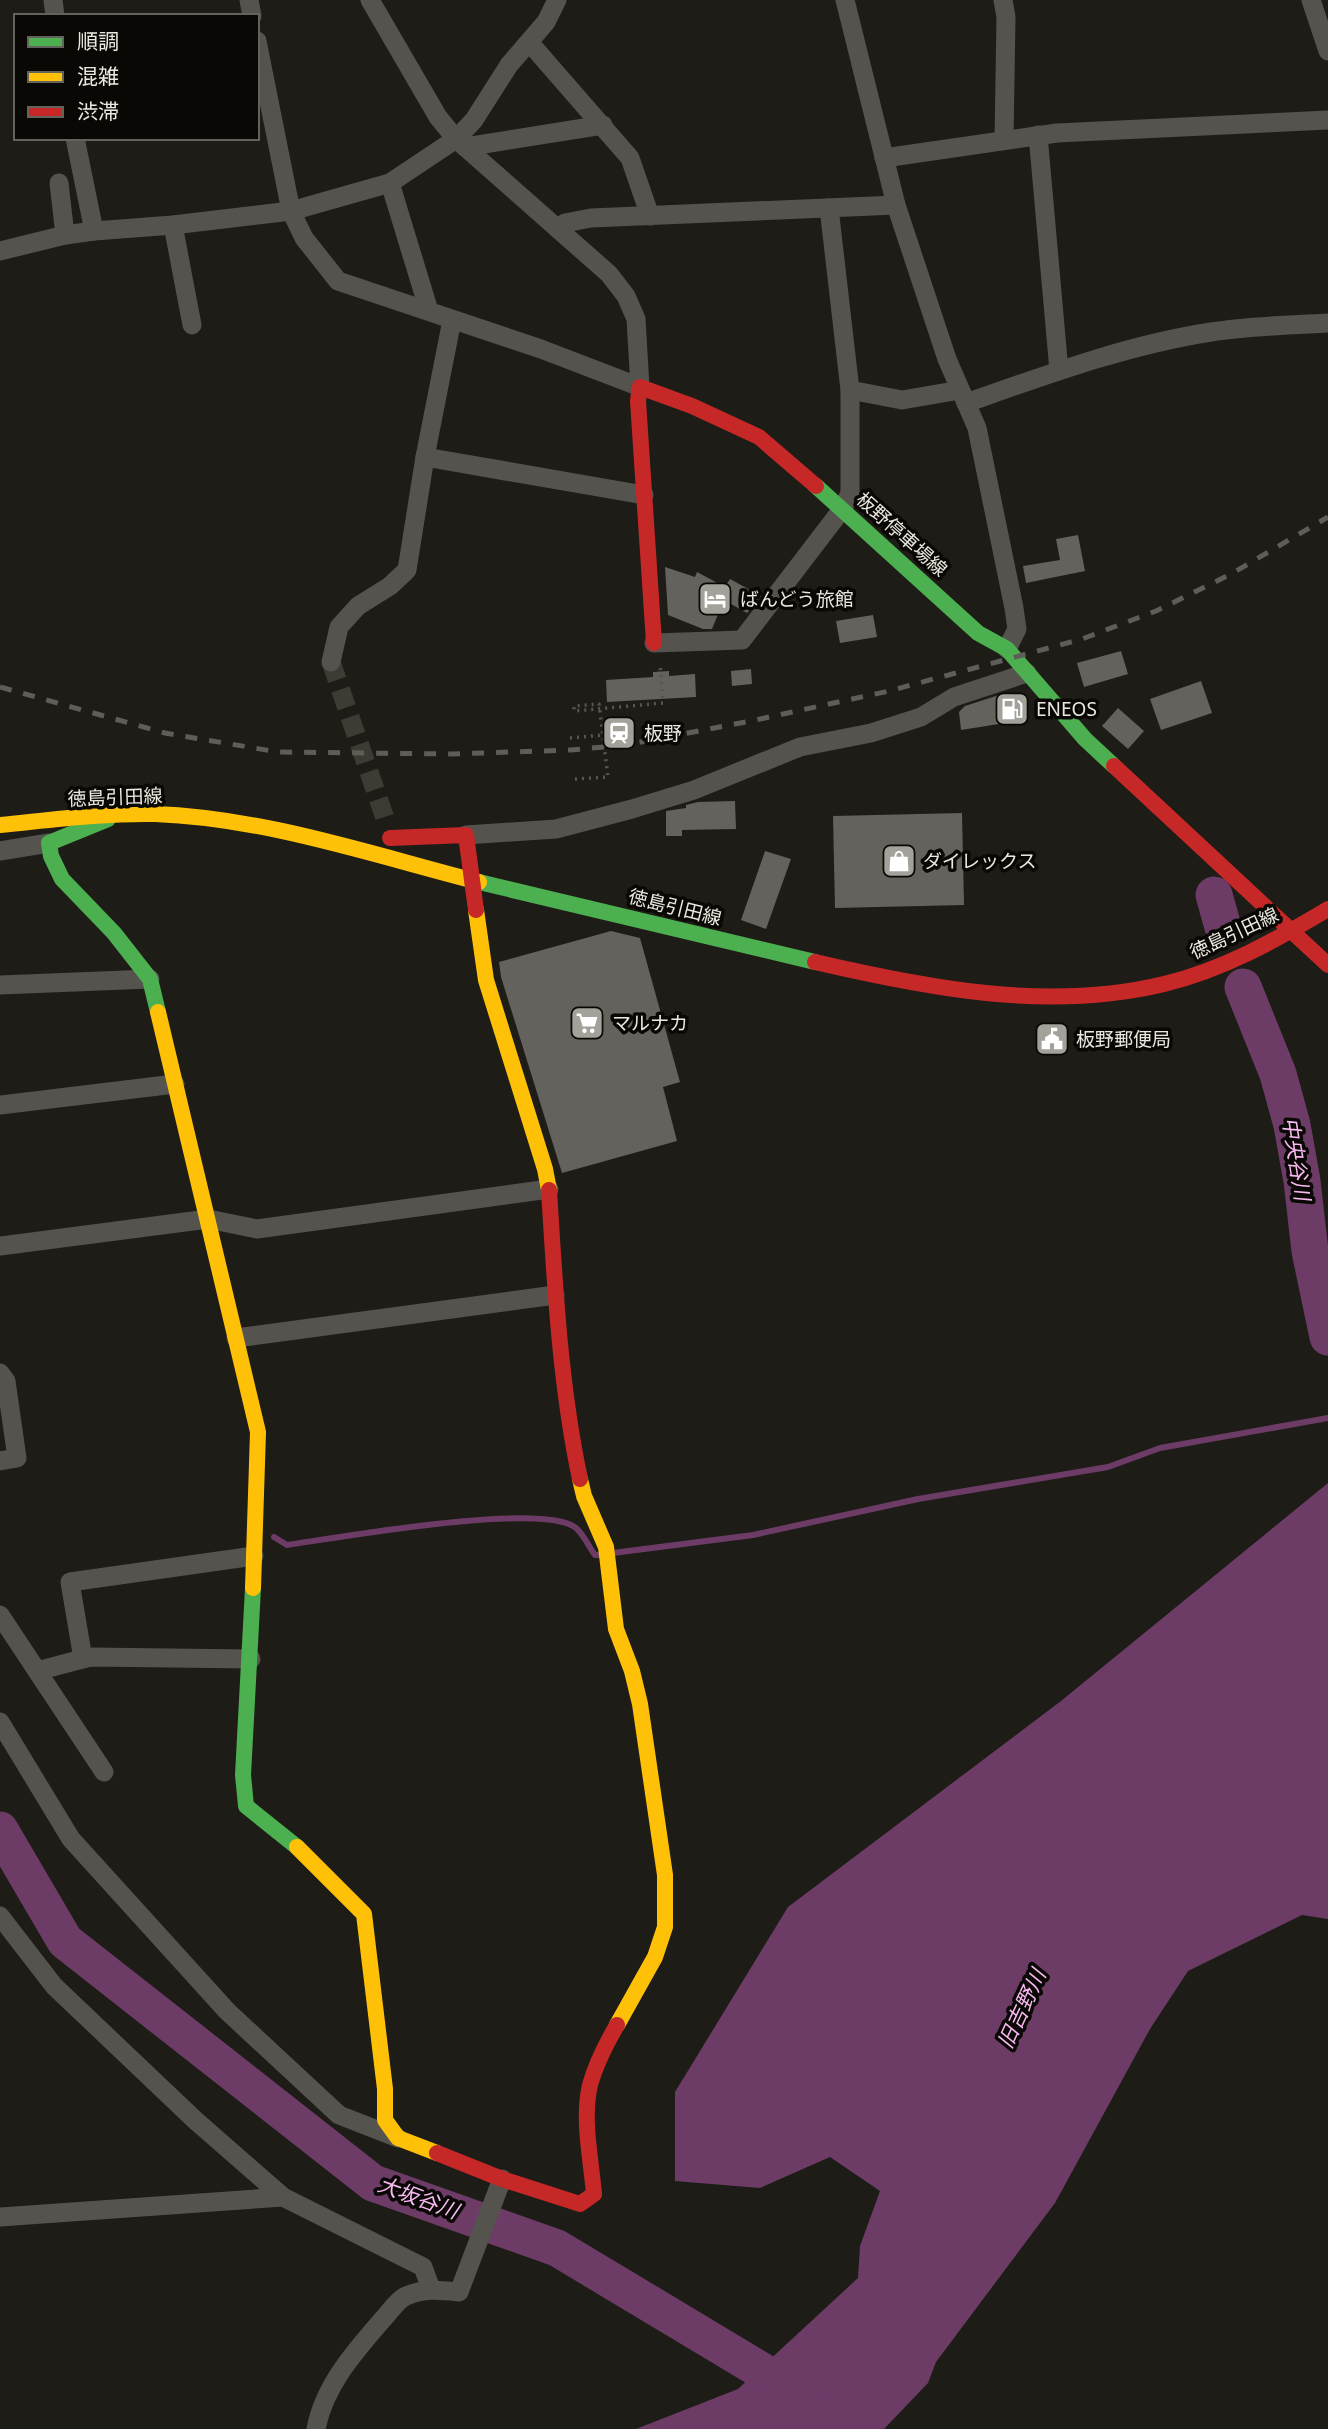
<svg xmlns="http://www.w3.org/2000/svg" width="1328" height="2429" font-family="'Noto Sans','Noto Sans JP',sans-serif">
  <style>
    .water { fill: #6c3c67 }
    .lines { fill: none; stroke-linecap: round; stroke-linejoin: round }
    .stream { stroke: #6c3c67; stroke-width: 6 }
    .river { stroke: #6c3c67; stroke-width: 37 }
    .building { fill: #64625c }
    .street-tunnel { stroke: #3d3b34; stroke-width: 19; stroke-dasharray: 19 10; stroke-linecap: butt }
    .path { stroke: #575652; stroke-width: 3.5; stroke-dasharray: 2 5; stroke-linecap: butt }
    .street { stroke: #55534e; stroke-width: 19 }
    .fast { stroke: #4caf50; stroke-width: 16 }
    .slow { stroke: #ffc107; stroke-width: 16 }
    .jam { stroke: #c62828; stroke-width: 16 }
    .rail { stroke: #5f5d58; stroke-width: 5; stroke-dasharray: 12 12; stroke-linecap: butt }
    .labels { text-anchor: middle; stroke-width: 7; stroke-linejoin: round; paint-order: stroke }
    .street-label { font-size: 19px; fill: #ebe8e0; stroke: #0a0804 }
    .poi-label { font-size: 19px; fill: #ebe8e0; stroke: #0a0804; text-anchor: start }
    .water-label { font-size: 21px; font-style: italic; fill: #f8b8f1; stroke: #0a0804 }
  </style>
  <rect width="100%" height="100%" fill="#1e1c16"/>
  <!-- water -->
  <polygon class="water" points="1328,1483 1328,1919 1302,1915 1188,1971 1150,2029 1055,2203 936,2362 928,2383 884,2429 636,2429 738,2389 858,2278 860,2246 880,2191 830,2157 760,2188 675,2181 675,2092 788,1907 1061,1701"/>
  <g class="lines">
    <!-- stream -->
    <g class="stream">
      <path d="M274 1537 287 1545C336 1538 543 1501 576 1528 584 1535 589 1547 595 1555H599"/>
      <polyline points="613,1553 753,1535 918,1499 1108,1467 1160,1448 1328,1418"/>
    </g>
    <!-- river -->
    <g class="river">
      <polyline points="1214,895 1223,927"/>
      <polyline points="1243,987 1278,1074 1292,1125 1302,1181 1310,1251 1328,1337"/>
      <polyline points="0,1830 65,1941 373,2183 557,2248 802,2395"/>
    </g>
  </g>
  <!-- building -->
  <g class="building">
    <polygon points="1078,535 1085,571 1026,583 1023,566 1060,560 1056,539"/>
    <polygon points="665,567 695,577 697,572 725,587 730,579 761,596 747,613 724,600 712,629 703,629 668,615"/>
    <polygon points="873,615 877,637 840,643 836,621"/>
    <polygon points="1121,651 1128,674 1084,687 1077,663"/>
    <polygon points="751,669 752,684 732,686 731,671"/>
    <polygon points="669,671 669,676 695,674 696,697 607,702 606,680 653,677 653,672"/>
    <polygon points="1201,681 1212,713 1161,730 1150,699"/>
    <polygon points="999,695 1005,723 961,730 959,712 965,706"/>
    <polygon points="1118,708 1144,731 1128,749 1102,726"/>
    <polygon points="735,801 736,829 682,830 682,836 666,836 666,811 686,808 686,805 698,802"/>
    <polygon points="962,813 964,905 835,908 833,816"/>
    <polygon points="765,851 791,859 766,929 741,920"/>
    <polygon points="611,931 640,938 680,1082 663,1087 677,1141 562,1173 501,977 499,962"/>
  </g>
  <g class="lines">
    <!-- street-tunnel -->
    <polyline class="street-tunnel" points="331,662 387,824"/>
    <!-- path -->
    <g class="path">
      <polyline points="570,738 603,735"/>
      <polyline points="575,779 608,777 599,704 574,706 574,711 663,703 660,664"/>
    </g>
    <!-- street -->
    <g class="street">
      <polyline points="53,0 55,16"/>
      <polyline points="249,0 252,16"/>
      <polyline points="845,0 896,205 947,359 977,428 1014,608 1017,629 1007,649"/>
      <polyline points="1003,0 1006,17 1004,140"/>
      <polyline points="1311,0 1328,51"/>
      <polyline points="257,41 291,211 304,238 338,281 541,349 640,387 636,319 626,296 609,274 456,139 438,117 370,0"/>
      <polyline points="529,42 630,158 650,216"/>
      <polyline points="1038,135 1059,371"/>
      <polyline points="75,138 94,231"/>
      <polyline points="465,147 603,125"/>
      <polyline points="884,158 1057,133 1328,120"/>
      <polyline points="59,183 65,235"/>
      <polyline points="390,183 429,311"/>
      <polyline points="173,225 192,325"/>
      <polyline points="558,229 565,223 591,218 896,205"/>
      <polyline points="0,251 65,235 94,231 173,225 291,211 390,183 456,139 474,120 509,65 546,22 557,0"/>
      <polyline points="850,390 902,400 960,390"/>
      <path d="M966 403C1046 375 1127 345 1211 332 1250 326 1289 325 1328 323"/>
      <polyline points="425,457 644,495"/>
      <polyline points="654,643 742,640 843,508 850,493 850,390 829,208"/>
      <polyline points="331,662 339,627 358,606 390,586 407,570 425,457 452,320"/>
      <polyline points="466,835 556,829 632,809 694,790 800,747 871,733 921,717 954,697 1027,673"/>
      <polyline points="0,851 49,843"/>
      <polyline points="0,985 150,979"/>
      <polyline points="0,1105 175,1084"/>
      <polyline points="0,1246 208,1219 257,1229 549,1189"/>
      <polyline points="236,1338 555,1295"/>
      <polyline points="0,1373 6,1381 17,1458 0,1461"/>
      <polyline points="0,1615 104,1772"/>
      <polyline points="83,1659 70,1582 254,1556"/>
      <polyline points="37,1671 90,1657 251,1659"/>
      <polyline points="0,1722 71,1839 227,2011 339,2115 398,2138"/>
      <polyline points="0,1916 54,1986 195,2120 283,2197 423,2267 431,2289"/>
      <polyline points="0,2217 283,2197"/>
      <path d="M316 2429C324 2386 355 2351 383 2319 390 2312 397 2300 406 2296 424 2288 440 2290 459 2292L502 2179"/>
    </g>
    <!-- fast -->
    <g class="fast">
      <polyline points="816,486 978,633 1007,649 1085,739 1114,766"/>
      <polyline points="108,819 49,843 51,856 62,879 114,933 150,979 158,1012"/>
      <polyline points="479,882 815,962"/>
      <polyline points="253,1588 243,1775 246,1806 297,1847"/>
    </g>
    <!-- slow -->
    <g class="slow">
      <path d="M0 825C51 820 103 813 155 814 265 818 373 855 479 882"/>
      <polyline points="476,910 486,980 545,1169 549,1190"/>
      <polyline points="158,1012 258,1432 253,1588"/>
      <polyline points="580,1479 584,1496 606,1547 616,1629 632,1671 640,1704 665,1875 665,1927 655,1957 617,2025"/>
      <polyline points="297,1847 364,1914 385,2089 385,2120 398,2138 437,2153"/>
    </g>
    <!-- jam -->
    <g class="jam">
      <polyline points="654,643 638,401 640,387 692,406 759,437 816,486"/>
      <polyline points="1114,766 1328,965"/>
      <polyline points="390,838 466,835 476,910"/>
      <path d="M815 962C927 988 1049 1012 1164 984 1223 970 1276 940 1328 909"/>
      <path d="M549 1190C555 1287 560 1385 580 1479"/>
      <path d="M437 2153 502 2179 580 2204 594 2194C591 2159 582 2119 590 2085 596 2063 606 2044 617 2025"/>
    </g>
    <!-- rail -->
    <polyline class="rail" points="0,687 165,733 278,752 452,754 571,750 625,745 751,721 889,691 1082,639 1156,611 1231,574 1328,517"/>
  </g>
  <!-- icons -->
  <defs>
    <symbol id="hotel-square" viewBox="-11 -11 22 22"><rect x="-9" y="-9" width="18" height="18" rx="4" fill="#a3a199" stroke="#0a0804"/><path d="M-6-4.5h1.5V1H6V5H4.5V3h-9V5H-6ZM-4 0a1.8 1.8 0 1 1 3.6 0ZM.5 0V-2.5h3Q6-2.5 6 0Z" fill="#fff"/></symbol>
    <symbol id="fuel-square" viewBox="-11 -11 22 22"><rect x="-9" y="-9" width="18" height="18" rx="4" fill="#a3a199" stroke="#0a0804"/><path d="M-5.5-6h7V0h2V4h1.3V-2.5L3-4.5l.8-.8L6-3V5H2.5V1h-1V6h-7ZM-4.2-4.7v3.2H.2V-4.7Z" fill="#fff"/></symbol>
    <symbol id="station-square" viewBox="-11 -11 22 22"><rect x="-9" y="-9" width="18" height="18" rx="4" fill="#a3a199" stroke="#0a0804"/><path d="M-3-6H3Q5-6 5-4V2Q5 4 3 4L4.5 6H3L1.5 4h-3L-3 6H-4.5L-3 4Q-5 4-5 2V-4Q-5-6-3-6ZM-3.5-4v3h7v-3ZM-3.5 1v1.5H-2V1ZM2 1v1.5H3.5V1Z" fill="#fff"/></symbol>
    <symbol id="shop-square" viewBox="-11 -11 22 22"><rect x="-9" y="-9" width="18" height="18" rx="4" fill="#a3a199" stroke="#0a0804"/><path d="M-5-2.5h2.3a2.7 3.5 0 0 1 5.4 0H5L5.5 6h-11ZM-1.5-2.5h3a1.5 2.3 0 0 0-3 0Z" fill="#fff"/></symbol>
    <symbol id="supermarket-square" viewBox="-11 -11 22 22"><rect x="-9" y="-9" width="18" height="18" rx="4" fill="#a3a199" stroke="#0a0804"/><path d="M-6-5.5h2.5l.6 2H6L4.5 2H-2.5L-4.4-4H-6ZM-1.5 3.2a1.3 1.3 0 1 0 .1 0ZM3 3.2a1.3 1.3 0 1 0 .1 0Z" fill="#fff"/></symbol>
    <symbol id="civic-square" viewBox="-11 -11 22 22"><rect x="-9" y="-9" width="18" height="18" rx="4" fill="#a3a199" stroke="#0a0804"/><path d="M-.6-6.5H3V-4.5H.6V-3L4-1V1h2V6H-6V1h2V-1L-.6-3ZM-1.2 2.5V6h2.4V2.5Z" fill="#fff"/></symbol>
  </defs>
  <g fill-rule="evenodd">
    <use href="#hotel-square" x="696" y="580" width="38" height="38"/>
    <use href="#fuel-square" x="993" y="690" width="38" height="38"/>
    <use href="#station-square" x="600" y="714" width="38" height="38"/>
    <use href="#shop-square" x="880" y="842" width="38" height="38"/>
    <use href="#supermarket-square" x="568" y="1004" width="38" height="38"/>
    <use href="#civic-square" x="1033" y="1020" width="38" height="38"/>
  </g>
  <g class="labels">
    <!-- street labels -->
    <g class="street-label">
      <text transform="translate(902 534) rotate(42)" y="7">板野停車場線</text>
      <text transform="translate(115 797) rotate(-2)" y="7">徳島引田線</text>
      <text transform="translate(675 907) rotate(14)" y="7">徳島引田線</text>
      <text transform="translate(1234 933) rotate(-25)" y="7">徳島引田線</text>
    </g>
    <!-- poi labels -->
    <g class="poi-label">
      <text x="740" y="606">ばんどう旅館</text>
      <text x="1036" y="716">ENEOS</text>
      <text x="644" y="740">板野</text>
      <text x="923" y="868">ダイレックス</text>
      <text x="612" y="1030">マルナカ</text>
      <text x="1076" y="1046">板野郵便局</text>
    </g>
    <!-- water labels -->
    <g class="water-label">
      <text transform="translate(1296 1159) rotate(81)" y="7">中央谷川</text>
      <text transform="translate(1022 2009) rotate(-65)" y="7">旧吉野川</text>
      <text transform="translate(418 2198) rotate(20)" y="7">大坂谷川</text>
    </g>
  </g>
  <!-- legend -->
  <rect x="14" y="14" width="245" height="126" fill="#0a0804" stroke="#64625c" stroke-width="2"/>
  <rect x="28" y="37" width="35" height="10" fill="#4caf50" stroke="#64625c" stroke-width="2"/>
  <text x="77" y="49" font-size="21" fill="#ebe8e0">順調</text>
  <rect x="28" y="72" width="35" height="10" fill="#ffc107" stroke="#64625c" stroke-width="2"/>
  <text x="77" y="84" font-size="21" fill="#ebe8e0">混雑</text>
  <rect x="28" y="107" width="35" height="10" fill="#c62828" stroke="#64625c" stroke-width="2"/>
  <text x="77" y="119" font-size="21" fill="#ebe8e0">渋滞</text>
</svg>
